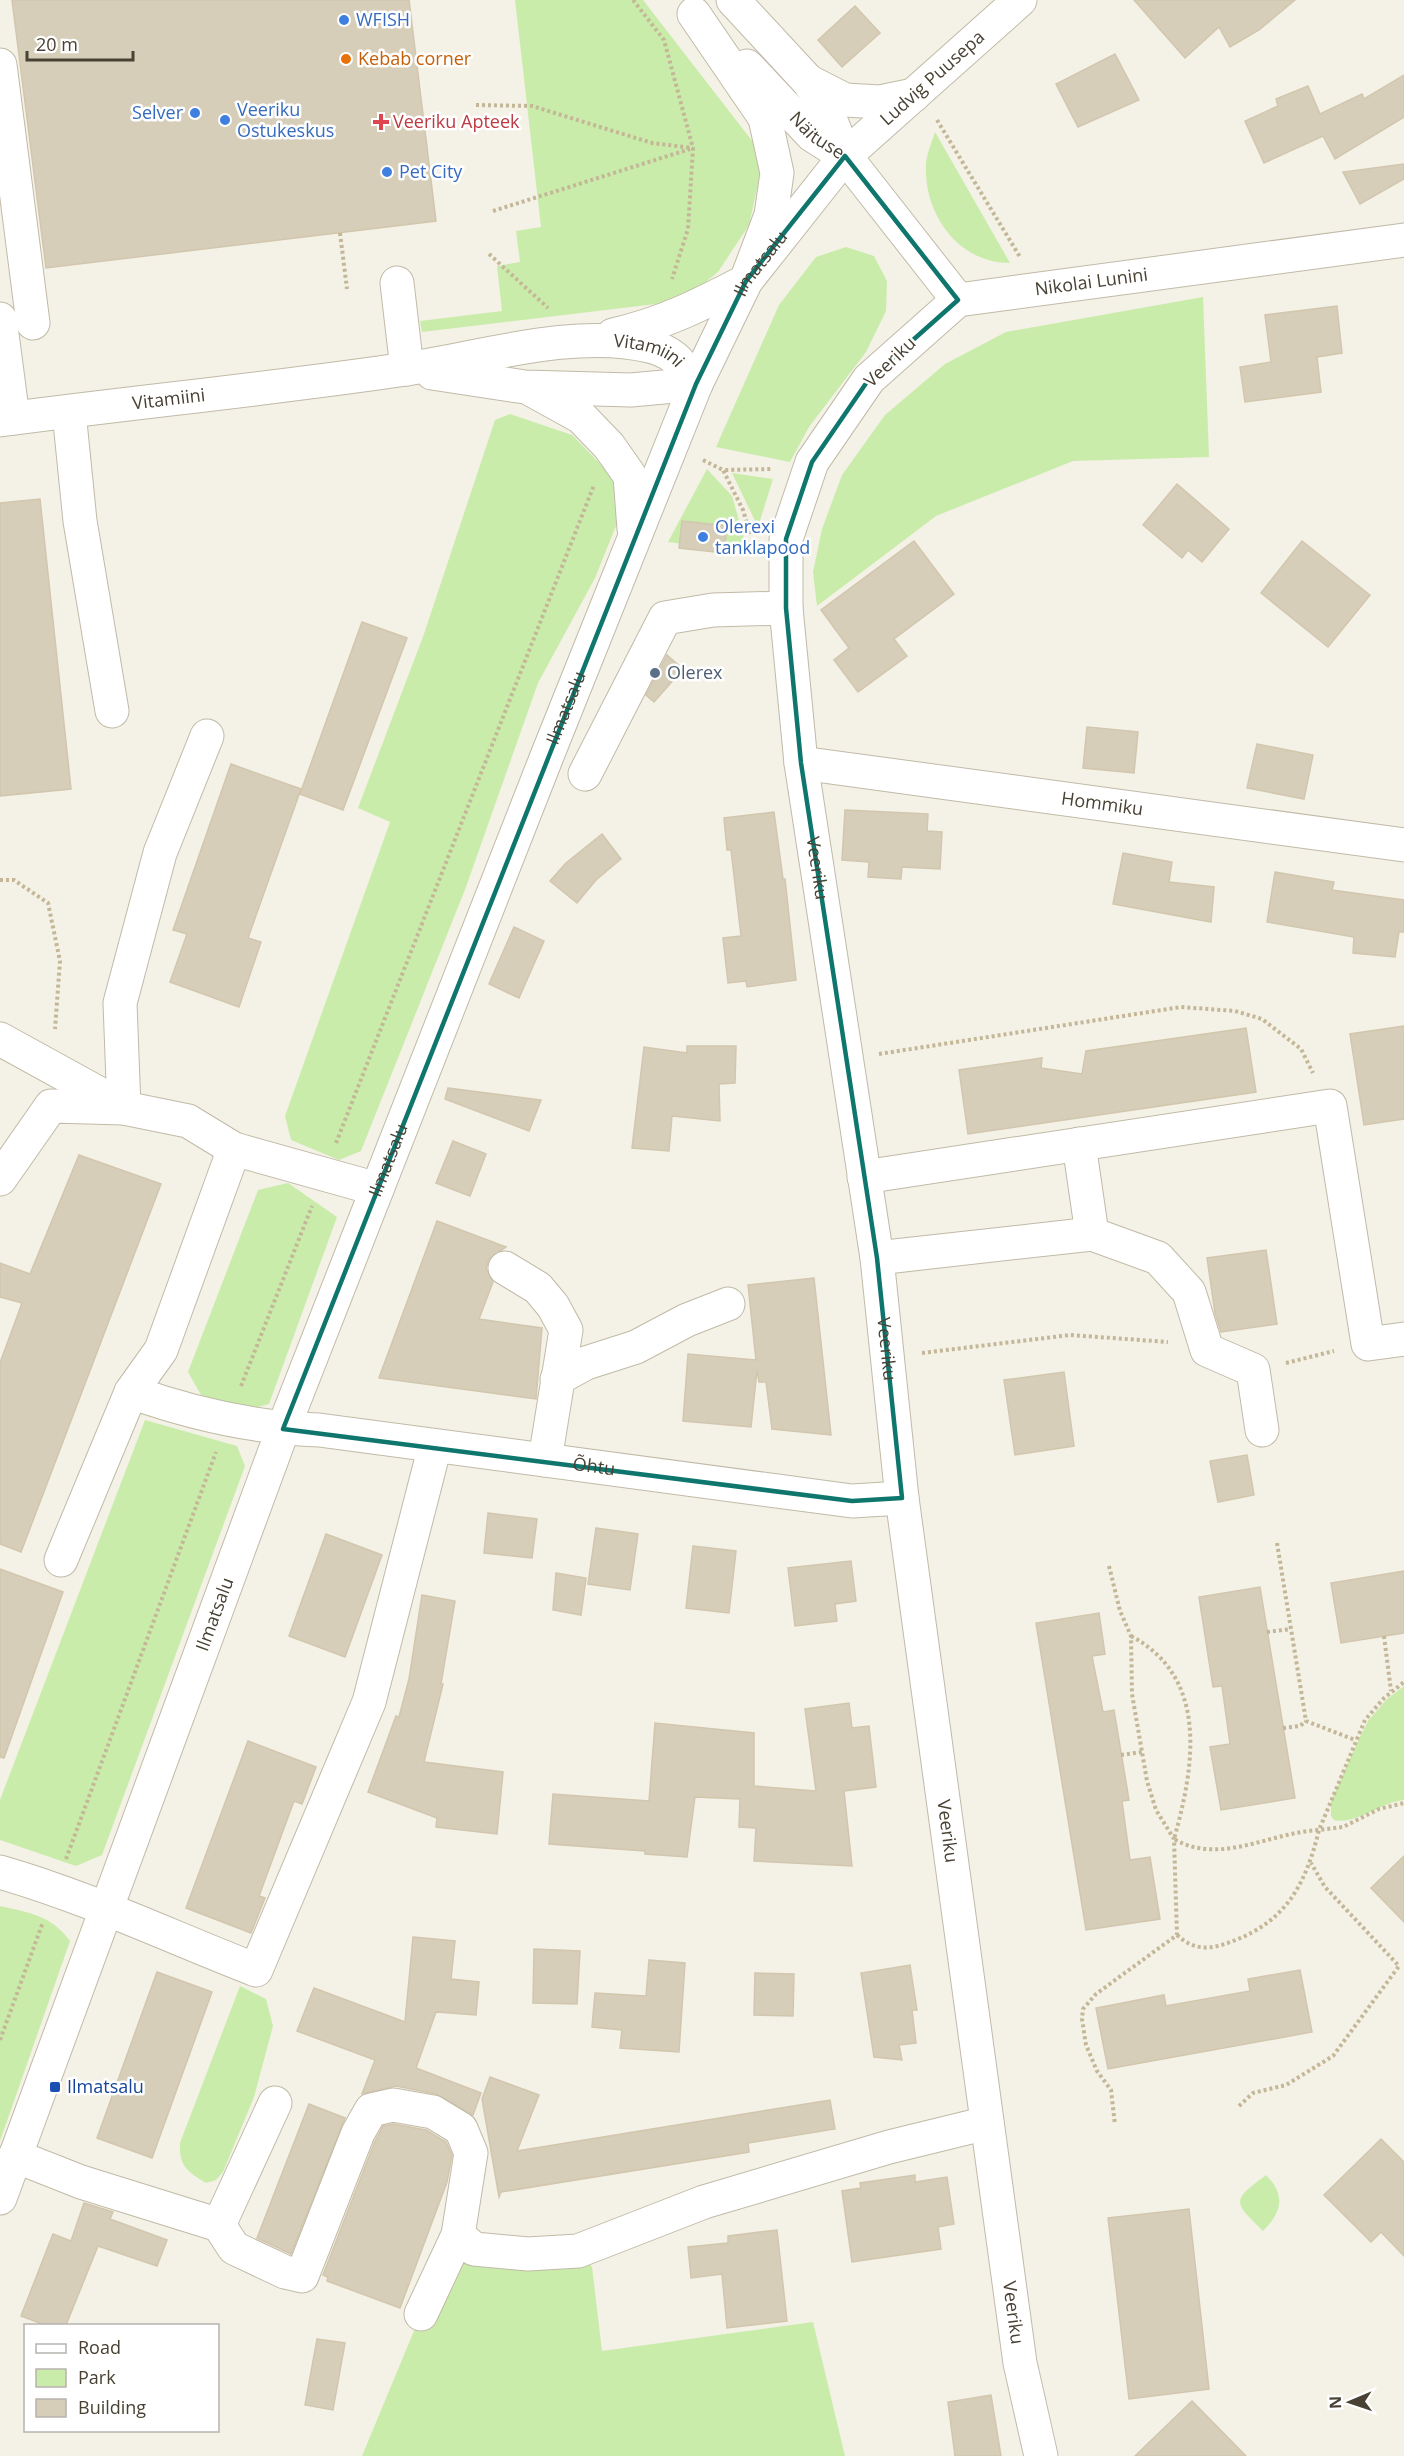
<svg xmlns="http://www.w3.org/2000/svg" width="1404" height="2456" font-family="'Open Sans',sans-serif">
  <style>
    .green { fill: #caecab }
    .building { fill: #d7ceba; stroke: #d2c6ad; stroke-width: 1.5 }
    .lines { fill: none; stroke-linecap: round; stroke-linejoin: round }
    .minor-casing { stroke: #c1baa7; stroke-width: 35 }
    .path { stroke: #c4b797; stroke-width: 4; stroke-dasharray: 3 3; stroke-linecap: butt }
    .minor { stroke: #fff; stroke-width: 33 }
    .marked { fill: none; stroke: #0f766e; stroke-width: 4.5; stroke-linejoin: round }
    .shop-dot { fill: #3f7fe0; stroke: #fff; stroke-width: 2 }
    .food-dot { fill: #e8710a; stroke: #fff; stroke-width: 2 }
    .health-dot { fill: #e0444e; stroke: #fff; stroke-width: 2 }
    .service-dot { fill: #5c6f8a; stroke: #fff; stroke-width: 2 }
    .transit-dot { fill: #1a4fb4; stroke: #fff; stroke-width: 2 }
    .labels { text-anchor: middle; stroke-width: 5; stroke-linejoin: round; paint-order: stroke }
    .shop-label { font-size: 18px; fill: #366cbe; stroke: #fff; text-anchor: start }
    .food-label { font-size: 18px; fill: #c56008; stroke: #fff; text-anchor: start }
    .street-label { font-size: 18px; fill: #484134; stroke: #fff }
    .health-label { font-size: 18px; fill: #be3a42; stroke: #fff; text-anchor: start }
    .service-label { font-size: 18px; fill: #4e5e75; stroke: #fff; text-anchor: start }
    .transit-label { font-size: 18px; fill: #164399; stroke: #fff; text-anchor: start }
  </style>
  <rect width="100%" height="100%" fill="#f4f1e6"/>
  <!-- green -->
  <g class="green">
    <polygon points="515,0 643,0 753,142 760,175 749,225 718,272 687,297 664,303 422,332 420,321 502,311 497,266 520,262 516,231 541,227"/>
    <path d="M935 132 1010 263C958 263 923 214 926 163 927 153 932 142 935 132Z"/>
    <polygon points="846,247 874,256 887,281 886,311 866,352 809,427 790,462 716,447 779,305 816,257"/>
    <polygon points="1203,297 1209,457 1073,461 936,516 817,606 813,572 822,529 842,475 885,415 945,364 1006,332"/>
    <polygon points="510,414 572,435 613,477 618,521 595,578 538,683 466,887 361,1151 339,1160 291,1140 285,1116 390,822 358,808 424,634 495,420"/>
    <polygon points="707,469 732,496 748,552 668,542"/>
    <polygon points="732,473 773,479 758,527"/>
    <polygon points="288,1183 337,1217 269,1404 250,1409 201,1395 188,1372 258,1190"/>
    <polygon points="145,1420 237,1446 245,1466 102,1855 76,1866 0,1840 0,1800"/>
    <path d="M1404 1686V1800C1381 1802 1356 1825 1334 1820L1331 1816V1801L1358 1741 1368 1721 1386 1700Z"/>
    <path d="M0 1906C30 1913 51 1915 70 1941L0 2141Z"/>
    <path d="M240 1986 266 1999 273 2026 254 2097 223 2172 216 2180 206 2183C187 2171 179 2166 180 2143Z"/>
    <path d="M1266 2175C1286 2195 1282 2212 1263 2231 1233 2202 1231 2201 1266 2175Z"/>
    <polygon points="458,2235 578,2251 592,2267 602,2351 813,2322 845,2456 362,2456 421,2314"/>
  </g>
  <!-- building -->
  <g class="building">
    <polygon points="12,0 409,0 436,221 46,268"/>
    <polygon points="1134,0 1295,0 1259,30 1230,47 1219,27 1185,58"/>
    <polygon points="855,6 880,33 842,67 818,40"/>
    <polygon points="1115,54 1139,100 1078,127 1056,84"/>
    <polygon points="1404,75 1404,117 1335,159 1323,136 1264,163 1245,121 1278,106 1276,99 1308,86 1320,114 1362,94 1364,99"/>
    <polygon points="1404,164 1404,179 1360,204 1343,172"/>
    <polygon points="1337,306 1342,353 1317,357 1321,392 1245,402 1240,367 1271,362 1265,315"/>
    <polygon points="1177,484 1229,529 1202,562 1188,550 1182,558 1143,525"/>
    <polygon points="40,499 71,789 0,796 0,503"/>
    <polygon points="682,521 727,526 724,553 679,548"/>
    <polygon points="914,541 954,594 894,639 907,656 858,692 834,660 849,648 821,610"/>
    <polygon points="1302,541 1370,595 1328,647 1261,593"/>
    <polygon points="362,622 407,638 343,810 300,794"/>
    <polygon points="667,655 683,669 654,702 646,695"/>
    <polygon points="1087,727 1138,732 1134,773 1083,768"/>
    <polygon points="1257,744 1313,755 1304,799 1247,788"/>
    <polygon points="231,764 301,789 248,938 261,942 239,1007 170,982 187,934 173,930"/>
    <polygon points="845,810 928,814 927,831 942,832 940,869 902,867 901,879 868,877 869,862 842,860"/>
    <polygon points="774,812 783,879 785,879 796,980 747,987 746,981 728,983 723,938 741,936 731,850 727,850 724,818"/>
    <polygon points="602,834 621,859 596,880 577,903 550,881 566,863"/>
    <polygon points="1123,853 1172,862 1169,882 1214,887 1211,922 1113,904"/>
    <polygon points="1275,872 1334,882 1332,890 1404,900 1404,932 1399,932 1395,957 1353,953 1354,937 1267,922"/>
    <polygon points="514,927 544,941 519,998 489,984"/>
    <polygon points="1404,1026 1404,1119 1364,1125 1350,1034"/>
    <polygon points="1246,1028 1256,1092 968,1134 959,1070 1042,1058 1041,1068 1082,1074 1086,1051"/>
    <polygon points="687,1046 736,1046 735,1083 719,1084 720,1121 672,1116 669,1151 632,1148 644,1047 687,1053"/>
    <polygon points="448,1088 541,1100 529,1131 445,1099"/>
    <polygon points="453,1141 486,1154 470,1196 436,1183"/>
    <polygon points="79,1155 161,1184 21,1552 0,1544 0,1363 22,1303 0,1297 0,1263 30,1274"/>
    <polygon points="437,1221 506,1247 489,1259 486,1268 493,1282 479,1319 542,1328 536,1399 379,1378"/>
    <polygon points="1266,1250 1277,1324 1221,1332 1215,1313 1207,1258"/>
    <polygon points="814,1278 831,1435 772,1429 766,1382 759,1382 757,1370 751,1427 683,1421 688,1354 756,1360 748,1285"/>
    <polygon points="1064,1372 1074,1446 1015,1455 1004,1380"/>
    <polygon points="1247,1455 1254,1495 1218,1502 1210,1461"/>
    <polygon points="488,1513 537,1519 532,1558 484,1553"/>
    <polygon points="596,1528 638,1534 630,1590 588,1584"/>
    <polygon points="326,1534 382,1555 345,1657 289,1636"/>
    <polygon points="693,1546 736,1551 729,1613 686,1608"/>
    <polygon points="851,1561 856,1601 835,1604 837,1621 795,1626 788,1568"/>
    <polygon points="0,1569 63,1592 4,1758 0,1757"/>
    <polygon points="1404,1571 1404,1633 1341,1643 1331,1583"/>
    <polygon points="556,1573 586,1578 581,1615 553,1610"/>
    <polygon points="1260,1587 1295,1798 1221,1810 1210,1747 1230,1744 1222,1686 1213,1687 1199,1597"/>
    <polygon points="422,1595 455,1601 441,1684 443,1684 424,1762 503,1772 497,1834 436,1827 437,1818 368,1792 396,1716 399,1717 409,1679"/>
    <polygon points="1099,1613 1105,1654 1092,1656 1103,1712 1114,1710 1129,1800 1122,1801 1130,1860 1150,1857 1160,1919 1086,1930 1036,1623"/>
    <polygon points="849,1703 852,1728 869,1726 876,1787 844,1791 852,1866 754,1861 756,1828 739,1827 740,1799 695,1797 687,1857 645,1854 645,1851 549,1844 553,1794 649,1801 655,1723 754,1733 754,1786 816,1791 805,1709"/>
    <polygon points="248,1741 316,1767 302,1804 294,1801 259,1896 265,1898 251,1933 186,1908"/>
    <polygon points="1404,1856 1404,1922 1371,1888"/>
    <polygon points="413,1937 455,1941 451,1979 479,1982 476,2015 436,2012 416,2068 481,2093 473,2115 436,2094 396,2086 362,2094 375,2060 297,2031 314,1988 405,2022"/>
    <polygon points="534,1949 580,1951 577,2004 533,2003"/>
    <polygon points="649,1960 685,1963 679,2052 620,2048 622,2030 592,2027 595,1993 646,1996"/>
    <polygon points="910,1965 917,2010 912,2010 916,2043 899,2045 902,2060 874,2057 861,1973"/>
    <polygon points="1300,1970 1312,2032 1108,2069 1096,2008 1164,1995 1166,2006 1250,1991 1248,1979"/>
    <polygon points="157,1972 212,1992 152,2158 97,2138"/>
    <polygon points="755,1973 794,1974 793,2016 754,2015"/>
    <polygon points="490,2077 539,2095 517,2151 830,2100 835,2129 748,2143 749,2152 501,2192 499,2197 482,2099"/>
    <polygon points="309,2104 345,2118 291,2254 257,2238"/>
    <polygon points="393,2124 426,2130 446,2142 452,2155 447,2182 400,2308 327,2281 328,2277 323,2275 375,2141 383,2126"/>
    <polygon points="1381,2139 1404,2162 1404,2256 1381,2232 1371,2242 1324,2195"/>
    <polygon points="915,2175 915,2182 947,2177 954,2224 938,2227 941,2249 852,2262 842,2191 861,2188 860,2183"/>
    <polygon points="84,2203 113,2212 110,2219 167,2240 157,2266 98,2246 66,2325 45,2325 21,2316 53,2234 71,2241"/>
    <polygon points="1189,2209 1209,2389 1129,2399 1108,2218"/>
    <polygon points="777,2230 787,2321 727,2328 722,2274 691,2278 688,2247 728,2243 728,2236"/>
    <polygon points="317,2339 345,2343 333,2410 305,2405"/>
    <polygon points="991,2395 1001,2456 955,2456 948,2402"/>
    <polygon points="1192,2401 1246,2456 1135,2456"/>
  </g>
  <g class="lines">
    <defs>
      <g id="minor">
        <path id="s1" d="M733 0 808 81 825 106 845 156 958 300 1404 240"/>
        <polyline points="0,65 33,323"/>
        <path id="s2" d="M747 66 812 135 845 156"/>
        <polyline points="808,81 845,100 880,102 914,95"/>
        <polyline points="397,283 407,369"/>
        <path id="s3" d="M958 300 869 379 812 462 786 539V608L801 763 877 1258 902 1498 1020 2363 1041 2456"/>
        <polyline points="0,319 13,418"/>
        <path d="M613 335C665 323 700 305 746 281L771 215 777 173 765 118 694 14"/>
        <polyline points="432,373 525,387 631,390 696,384"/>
        <polyline points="532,390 581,417 609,446 630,476 634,529"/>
        <polyline points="69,412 80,521 112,711"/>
        <path id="s4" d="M0 420C135 402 271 389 406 369 480 358 575 328 649 346 675 352 681 364 696 384"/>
        <path id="s5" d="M801 763 1404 845"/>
        <polyline points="585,774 665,618 713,610 786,608"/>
        <polyline points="0,1039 120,1105"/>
        <polyline points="124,1108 120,1003 160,853 207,736"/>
        <polyline points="1079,1144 1092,1234"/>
        <polyline points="864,1177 1330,1106 1368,1344 1404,1339"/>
        <polyline points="0,1179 51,1106 124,1108 188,1121 234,1149"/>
        <polyline points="877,1258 1092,1234 1158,1258 1189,1292 1207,1350 1253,1370 1262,1430"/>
        <polyline points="505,1268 538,1288 553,1306 566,1330 545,1460"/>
        <polyline points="557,1379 586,1363 636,1347 687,1320 728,1304"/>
        <path id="s6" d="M131 1392C193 1414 254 1428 319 1430L852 1501 902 1498"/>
        <polyline points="61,1560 131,1392 161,1350 234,1149 377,1189"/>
        <path d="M0 1872C87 1897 171 1937 256 1970L369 1702 435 1446"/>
        <polyline points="15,2156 81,2182 219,2225 234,2248 285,2272 302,2276 358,2133 371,2110 393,2105 433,2112 461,2129 471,2153 458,2235 474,2249 528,2254 578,2251 704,2202 889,2147 987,2123"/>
        <path id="s7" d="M0 2198 283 1429 547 756 696 384 746 281 845 156 1020 0"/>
        <polyline points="219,2225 275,2103"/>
        <polyline points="421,2314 458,2235"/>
      </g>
    </defs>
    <!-- minor casing -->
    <use href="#minor" class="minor-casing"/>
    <!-- path -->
    <g class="path">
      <polyline points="633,0 664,40 693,148 688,229 672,279"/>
      <polyline points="476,105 532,106 652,143 693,148"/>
      <polyline points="937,120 1020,257"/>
      <polyline points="493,211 690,149"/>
      <polyline points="340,233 347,289"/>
      <polyline points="489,254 548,308"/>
      <polyline points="703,460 723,470"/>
      <polyline points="750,534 743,510 723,470 773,469"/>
      <polyline points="0,880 14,880 48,903 60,961 55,1029"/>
      <polyline points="879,1054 1181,1007 1235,1011 1262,1019 1301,1049 1313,1073"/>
      <polyline points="336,1143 594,485"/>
      <polyline points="922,1353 1070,1335 1168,1342"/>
      <polyline points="1286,1363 1334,1351"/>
      <polyline points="241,1386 312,1206"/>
      <polyline points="1277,1543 1306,1721 1355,1740"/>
      <polyline points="1109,1566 1120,1611 1131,1636 1132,1694 1147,1781 1156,1810 1174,1839 1177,1935 1096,1994 1083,2009 1082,2019 1086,2045 1097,2071 1111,2090 1115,2125"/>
      <polyline points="1267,1632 1291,1629"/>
      <path d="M1131 1636C1210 1678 1194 1768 1174 1839 1220 1866 1271 1832 1319 1830L1365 1720 1384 1698 1404 1682"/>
      <polyline points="1384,1636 1391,1691"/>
      <polyline points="1283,1728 1300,1726 1306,1721"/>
      <polyline points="1121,1755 1142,1752"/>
      <polyline points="66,1859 216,1452"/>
      <path d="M1177 1935C1194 1951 1211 1950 1233 1941 1287 1921 1306 1883 1319 1830L1343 1827 1379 1809 1404 1803"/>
      <polyline points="0,2040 43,1922"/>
      <polyline points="1239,2106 1253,2093 1286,2085 1333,2056 1399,1966 1325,1887 1311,1863"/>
    </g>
    <!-- minor -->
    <use href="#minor" class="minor"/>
  </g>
  <!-- marked area -->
  <path class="marked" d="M845 156 958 300 869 379 812 462 786 539V608L801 763 877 1258 902 1498 852 1501 283 1429 696 384 746 281Z"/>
  <!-- markers -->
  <g class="shop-dot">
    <circle cx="344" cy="20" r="6"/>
    <circle cx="195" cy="113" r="6"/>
    <circle cx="225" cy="120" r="6"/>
    <circle cx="387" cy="172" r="6"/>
    <circle cx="703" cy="537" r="6"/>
  </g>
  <circle class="food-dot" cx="346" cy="59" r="6"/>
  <path class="health-dot" d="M378 113h6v6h6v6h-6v6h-6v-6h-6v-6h6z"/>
  <circle class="service-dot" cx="655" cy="673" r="6"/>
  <rect class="transit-dot" x="49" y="2081" width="12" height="12" rx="3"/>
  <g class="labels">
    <!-- shop labels -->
    <g class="shop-label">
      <text x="356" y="26">WFISH</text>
      <text x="237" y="116">Veeriku<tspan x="237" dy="21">Ostukeskus</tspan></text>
      <text x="183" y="119" text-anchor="end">Selver</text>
      <text x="399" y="178">Pet City</text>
      <text x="715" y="533">Olerexi<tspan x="715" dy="21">tanklapood</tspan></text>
    </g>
    <!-- food labels -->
    <g class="food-label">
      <text x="358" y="65">Kebab corner</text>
    </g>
    <!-- street labels -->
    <g class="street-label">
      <text dy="6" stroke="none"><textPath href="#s7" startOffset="2334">Ludvig Puusepa</textPath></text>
      <text dy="6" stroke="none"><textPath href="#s2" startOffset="99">Näituse</textPath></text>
      <text dy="6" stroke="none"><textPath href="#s7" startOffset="2080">Ilmatsalu</textPath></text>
      <text dy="6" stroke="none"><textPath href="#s1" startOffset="512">Nikolai Lunini</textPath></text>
      <text dy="6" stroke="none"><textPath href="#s4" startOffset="656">Vitamiini</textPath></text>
      <text transform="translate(890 362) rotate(-44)" y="6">Veeriku</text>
      <text dy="6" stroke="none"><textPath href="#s4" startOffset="170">Vitamiini</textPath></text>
      <text dy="6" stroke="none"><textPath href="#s7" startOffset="1594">Ilmatsalu</textPath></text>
      <text dy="6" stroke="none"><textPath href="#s5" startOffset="304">Hommiku</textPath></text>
      <text dy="6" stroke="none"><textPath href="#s3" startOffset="632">Veeriku</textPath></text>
      <text dy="6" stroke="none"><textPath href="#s7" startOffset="1108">Ilmatsalu</textPath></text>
      <text dy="6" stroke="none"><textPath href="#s3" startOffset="1118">Veeriku</textPath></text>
      <text dy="6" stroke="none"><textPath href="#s6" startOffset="470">Õhtu</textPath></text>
      <text dy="6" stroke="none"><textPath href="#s7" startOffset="622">Ilmatsalu</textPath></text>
      <text dy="6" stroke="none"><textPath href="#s3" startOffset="1604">Veeriku</textPath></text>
      <text dy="6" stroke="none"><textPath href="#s3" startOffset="2090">Veeriku</textPath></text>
    </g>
    <!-- health labels -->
    <g class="health-label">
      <text x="393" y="128">Veeriku Apteek</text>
    </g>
    <!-- service labels -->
    <g class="service-label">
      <text x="667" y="679">Olerex</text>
    </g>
    <!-- transit labels -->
    <g class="transit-label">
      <text x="67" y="2093">Ilmatsalu</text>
    </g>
  </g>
  <!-- legend -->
  <rect x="24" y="2324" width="195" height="108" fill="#ffffff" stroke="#b6b3ae" stroke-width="1.5"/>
  <rect x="36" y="2344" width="30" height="9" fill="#ffffff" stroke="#b6b3ae" stroke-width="1.5"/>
  <text x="78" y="2354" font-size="18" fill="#484134">Road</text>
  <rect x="36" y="2369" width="30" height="18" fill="#caecab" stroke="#b6b3ae" stroke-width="1.5"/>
  <text x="78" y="2384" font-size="18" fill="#484134">Park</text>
  <rect x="36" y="2399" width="30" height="18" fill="#d7ceba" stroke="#b6b3ae" stroke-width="1.5"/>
  <text x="78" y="2414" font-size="18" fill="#484134">Building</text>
  <!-- north arrow -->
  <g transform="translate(1350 2402) rotate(268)" stroke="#ffffff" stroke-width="4.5" paint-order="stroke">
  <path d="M0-4.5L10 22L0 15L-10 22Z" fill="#484134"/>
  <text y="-9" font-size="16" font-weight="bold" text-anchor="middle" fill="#484134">N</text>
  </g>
  <!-- scale -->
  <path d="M27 51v9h106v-9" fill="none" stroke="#484134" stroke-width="3"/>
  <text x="36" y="51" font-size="18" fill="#484134" stroke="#ffffff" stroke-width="4.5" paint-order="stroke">20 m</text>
</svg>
